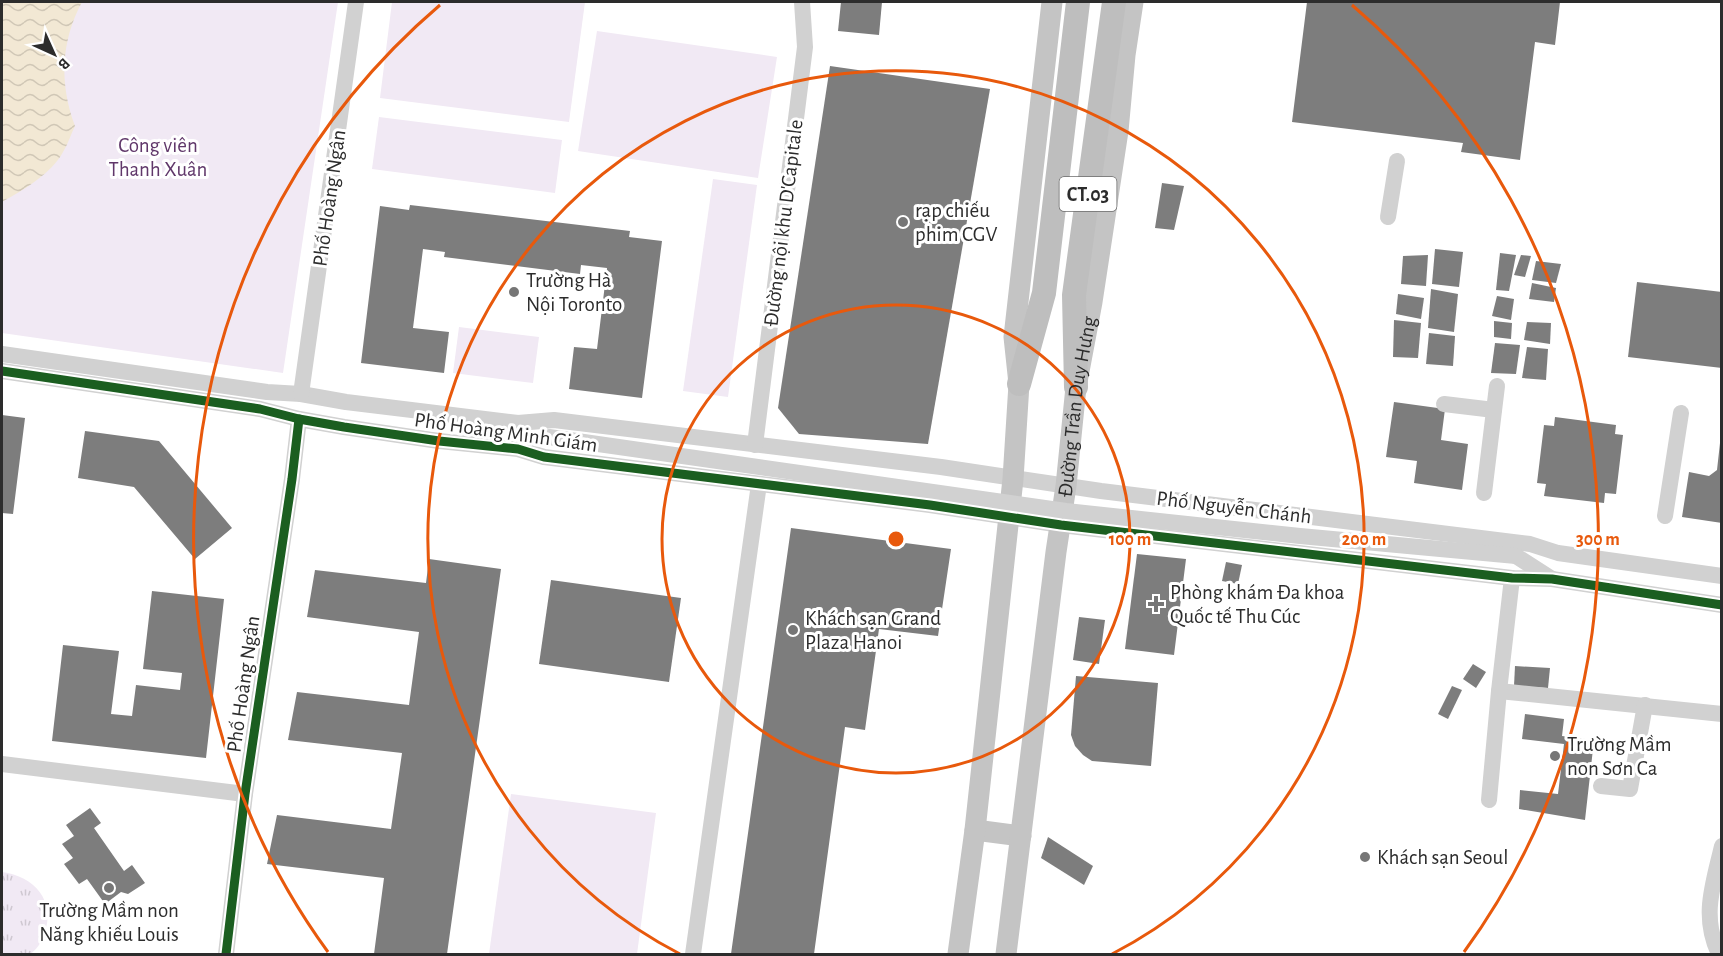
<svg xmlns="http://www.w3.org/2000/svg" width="1723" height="956" font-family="'Alegreya Sans',sans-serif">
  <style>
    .grass { fill: url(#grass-tufts) }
    .park { fill: #f1e9f4 }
    .water { fill: url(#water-waves) }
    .building { fill: #7d7d7d }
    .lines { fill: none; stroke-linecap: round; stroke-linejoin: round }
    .minor { stroke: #d1d1d1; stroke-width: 16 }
    .major { stroke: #c4c4c4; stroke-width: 21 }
    .highway { stroke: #bebebe; stroke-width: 24 }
    .minor-bridge { stroke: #d1d1d1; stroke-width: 16 }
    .cycleway-casing { stroke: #fff; stroke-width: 13 }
    .cycleway { stroke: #1b5e20; stroke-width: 9 }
    .ring { fill: none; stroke: #e8590c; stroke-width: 3 }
    .poi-dot { fill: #767676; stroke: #fff; stroke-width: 2 }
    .labels { text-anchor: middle; stroke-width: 6; stroke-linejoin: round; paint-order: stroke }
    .shield { fill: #fff; stroke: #6b6b6b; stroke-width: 1.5 }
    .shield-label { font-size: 20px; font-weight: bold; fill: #2c2c2c }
    .park-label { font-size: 21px; fill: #60376a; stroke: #fff }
    .street-label { font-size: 21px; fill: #2c2c2c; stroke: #fff }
    .poi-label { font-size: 21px; fill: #2c2c2c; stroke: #fff; text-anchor: start }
    .centre { fill: #e8590c; stroke: #fff; stroke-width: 3 }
    .ring-label { font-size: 18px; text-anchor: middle; font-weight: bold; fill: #e8590c; stroke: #fff; stroke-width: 6; stroke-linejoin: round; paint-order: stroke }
  </style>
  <defs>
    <pattern id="grass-tufts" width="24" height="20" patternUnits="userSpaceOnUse" patternTransform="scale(1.5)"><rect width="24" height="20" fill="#f1e9f4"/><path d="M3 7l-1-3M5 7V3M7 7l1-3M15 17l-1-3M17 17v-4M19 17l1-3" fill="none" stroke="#cfc8d1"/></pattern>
    <pattern id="water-waves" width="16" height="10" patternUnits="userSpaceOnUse" patternTransform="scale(1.5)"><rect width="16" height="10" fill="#f2e8d4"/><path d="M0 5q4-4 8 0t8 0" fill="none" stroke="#d0c7b6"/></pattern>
  </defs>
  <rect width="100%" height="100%" fill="#fff"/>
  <!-- grass -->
  <path class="grass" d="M2 872C34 876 57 901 44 935 42 941 36 951 30 954 23 956 10 955 2 954Z"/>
  <!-- park -->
  <g class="park">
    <polygon points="2,2 338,2 283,373 2,333"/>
    <polygon points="392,2 585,2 569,122 380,98"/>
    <polygon points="597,31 777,57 758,178 578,151"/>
    <polygon points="379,117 562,140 555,193 372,169"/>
    <polygon points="713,179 757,185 728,397 683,391"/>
    <polygon points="459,327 539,337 533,383 453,373"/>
    <polygon points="511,794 656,813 637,954 489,954"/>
  </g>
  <!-- water -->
  <path class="water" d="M2 2H82C61 41 59 83 75 126 71 134 68 144 63 152 52 173 22 191 2 202Z"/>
  <!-- building -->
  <g class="building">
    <polygon points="841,2 882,2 879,35 838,31"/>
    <polygon points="1307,2 1560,2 1555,45 1535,42 1520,160 1461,152 1463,143 1292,122"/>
    <polygon points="830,66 990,89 928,444 799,434 778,408"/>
    <polygon points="1162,183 1184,186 1174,230 1155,228"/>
    <polygon points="410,205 630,231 629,237 662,241 642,398 569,389 574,347 597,349 607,268 581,265 580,274 444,257 445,252 423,249 413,328 449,332 444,373 361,363 380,206 409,210"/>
    <polygon points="1435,249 1463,252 1459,287 1432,284"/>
    <polygon points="1500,253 1516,255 1509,291 1496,290"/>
    <polygon points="1428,255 1426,286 1401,284 1403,256"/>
    <polygon points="1521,255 1531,256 1525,277 1514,275"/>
    <polygon points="1536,261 1561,264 1556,283 1532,280"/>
    <polygon points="1637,282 1722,292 1722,368 1628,357"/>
    <polygon points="1532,283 1556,288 1554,302 1529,299"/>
    <polygon points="1431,289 1458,294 1454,332 1428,328"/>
    <polygon points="1398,294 1424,298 1421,319 1396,314"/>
    <polygon points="1497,296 1514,299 1511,320 1492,316"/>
    <polygon points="1394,320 1421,323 1418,358 1393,357"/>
    <polygon points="1494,321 1512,323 1511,339 1494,337"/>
    <polygon points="1527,322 1551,323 1550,344 1524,340"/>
    <polygon points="1429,333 1455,336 1453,366 1426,364"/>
    <polygon points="1495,343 1520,345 1516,374 1491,373"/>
    <polygon points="1527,347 1548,349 1546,380 1522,378"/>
    <polygon points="1394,402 1445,409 1441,440 1468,444 1462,490 1414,483 1417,461 1386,457"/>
    <polygon points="2,415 25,418 13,514 2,513"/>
    <polygon points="1555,417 1616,425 1615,434 1623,435 1616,494 1605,493 1604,503 1544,496 1546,484 1537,483 1544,425 1554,426"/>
    <polygon points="85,431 159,441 232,528 195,559 134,487 78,478"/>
    <polygon points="1720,443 1722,523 1682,517 1689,472 1709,476 1717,470"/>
    <polygon points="791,528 951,549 938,636 879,629 865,730 845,727 814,954 731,954"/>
    <polygon points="1137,554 1186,559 1174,655 1125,649"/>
    <polygon points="429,559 501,569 447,954 374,954 384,878 267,864 277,815 391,829 402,753 288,740 297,692 409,705 419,632 307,617 315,570 426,583"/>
    <polygon points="1226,562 1242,565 1238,584 1222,581"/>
    <polygon points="551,580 681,598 669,682 539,664"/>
    <polygon points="152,591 224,599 206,758 52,741 63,645 119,651 111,714 132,716 136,685 180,690 182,673 143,669"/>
    <polygon points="1079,617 1105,620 1099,664 1073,660"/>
    <polygon points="1473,664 1486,672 1476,688 1463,679"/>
    <polygon points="1515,666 1550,668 1548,688 1514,686"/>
    <polygon points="1076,676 1158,683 1151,766 1092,761 1083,755 1075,746 1071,735"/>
    <polygon points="1452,686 1462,690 1448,719 1438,714"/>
    <polygon points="1525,714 1564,719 1562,736 1594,740 1585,820 1519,809 1520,790 1558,794 1564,744 1522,739"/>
    <polygon points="90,808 101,823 94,828 124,871 132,865 145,883 128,894 121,892 105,904 87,879 79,884 64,864 73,858 62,844 74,836 66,825"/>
    <polygon points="1048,837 1093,866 1084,885 1041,858"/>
  </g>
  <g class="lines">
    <!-- minor -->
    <g class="minor">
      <polyline points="1388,217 1397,161"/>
      <polyline points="2,354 267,392 301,394 346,402 518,423 554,420 941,467 1101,491 1530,544 1558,553 1722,576"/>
      <polyline points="2,371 260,409 299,419 344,427 439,441 518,449 544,457 930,505 1061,525 1512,578 1552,579 1722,605"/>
      <polyline points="301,394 356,2"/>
      <polyline points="1444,404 1494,410"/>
      <polyline points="755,445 805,47 802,2"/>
      <polyline points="1484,493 1497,386"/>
      <polyline points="1665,516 1681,413"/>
      <polyline points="1516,556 1552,579"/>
      <polyline points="1499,691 1722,714"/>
      <polyline points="2,764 245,794"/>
      <polyline points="1601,786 1630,789 1645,705"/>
      <polyline points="1489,800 1499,691 1512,578"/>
      <polyline points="226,954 245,794 292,479 299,419"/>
      <polyline points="693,954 759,484"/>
      <path d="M1719 954C1701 916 1713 885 1722 846"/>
    </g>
    <!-- major -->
    <g class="major">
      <polyline points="975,830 1021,836"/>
      <polyline points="958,954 975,830 1013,479 1019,384 1014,337 1052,2"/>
      <path id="s1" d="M1006 954 1056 552 1066 486 1076 387 1092 302 1118 131 1125 55 1133 2"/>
    </g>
    <!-- highway -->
    <g class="highway">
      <polyline points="1019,384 1044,293 1078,2"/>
      <polyline points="1076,387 1074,295 1114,2"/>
    </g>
    <!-- minor-bridge -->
    <polyline class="minor-bridge" points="549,437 1066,511 1300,536 1516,556"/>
    <defs>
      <g id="cycleway">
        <polyline points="2,371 260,409 299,419 344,427 439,441 518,449 544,457 930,505 1061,525 1512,578 1552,579 1722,605"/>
        <polyline points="226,954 245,794 292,479 299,419"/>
      </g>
    </defs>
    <!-- cycleway casing -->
    <use href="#cycleway" class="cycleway-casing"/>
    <!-- cycleway -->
    <use href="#cycleway" class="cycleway"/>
  </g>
  <!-- distance rings -->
  <g class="ring">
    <circle cx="896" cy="539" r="234"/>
    <path d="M680 954A468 468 0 1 1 1112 954"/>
    <path d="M328 952A702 702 0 0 1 440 5M1352 5A702 702 0 0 1 1464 952"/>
  </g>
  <!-- markers -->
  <g class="poi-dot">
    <circle cx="903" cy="222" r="6"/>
    <circle cx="514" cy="292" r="6"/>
    <path d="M1153 595h6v6h6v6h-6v6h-6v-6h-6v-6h6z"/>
    <circle cx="793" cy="630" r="6"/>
    <circle cx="1555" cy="756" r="6"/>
    <circle cx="1365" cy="857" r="6"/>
    <circle cx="109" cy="888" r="6"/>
  </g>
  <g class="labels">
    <!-- shield labels -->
    <rect class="shield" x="1059.5" y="177" width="57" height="34" rx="4.5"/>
    <g class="shield-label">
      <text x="1088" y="201">CT.03</text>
    </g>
    <!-- park labels -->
    <g class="park-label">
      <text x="158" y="152">Công viên<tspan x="158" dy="24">Thanh Xuân</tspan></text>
    </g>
    <!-- street labels -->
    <g class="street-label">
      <text transform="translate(329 198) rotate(-82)" y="7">Phố Hoàng Ngân</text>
      <text transform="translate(783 223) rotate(-83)" y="7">Đường nội khu D'Capitale</text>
      <text dy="7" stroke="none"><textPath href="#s1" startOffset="552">Đường Trần Duy Hưng</textPath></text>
      <text transform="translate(506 432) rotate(8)" y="7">Phố Hoàng Minh Giám</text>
      <text transform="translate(1234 507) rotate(7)" y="7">Phố Nguyễn Chánh</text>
      <text transform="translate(243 684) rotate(-82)" y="7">Phố Hoàng Ngân</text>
    </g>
    <!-- poi labels -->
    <g class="poi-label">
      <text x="915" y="217">rạp chiếu<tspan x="915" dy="24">phim CGV</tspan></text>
      <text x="526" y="287">Trường Hà<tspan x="526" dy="24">Nội Toronto</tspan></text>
      <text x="1170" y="599">Phòng khám Đa khoa<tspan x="1170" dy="24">Quốc tế Thu Cúc</tspan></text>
      <text x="805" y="625">Khách sạn Grand<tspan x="805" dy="24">Plaza Hanoi</tspan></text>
      <text x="1567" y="751">Trường Mầm<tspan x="1567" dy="24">non Sơn Ca</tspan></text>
      <text x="1377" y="864">Khách sạn Seoul</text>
      <text x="109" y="917" text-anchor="middle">Trường Mầm non<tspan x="109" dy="24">Năng khiếu Louis</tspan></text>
    </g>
  </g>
  <circle cx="896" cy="539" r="9" class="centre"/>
  <g class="ring-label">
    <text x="1130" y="545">100 m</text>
    <text x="1364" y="545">200 m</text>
    <text x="1598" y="545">300 m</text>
  </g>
  <!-- border -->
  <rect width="1723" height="956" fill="none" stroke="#2c2c2c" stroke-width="6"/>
  <!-- north arrow -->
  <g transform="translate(54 54) rotate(135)" stroke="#ffffff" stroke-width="4.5" paint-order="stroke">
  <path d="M0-4.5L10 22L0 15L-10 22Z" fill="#2c2c2c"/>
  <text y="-9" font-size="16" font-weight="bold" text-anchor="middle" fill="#2c2c2c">B</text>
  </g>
</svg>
